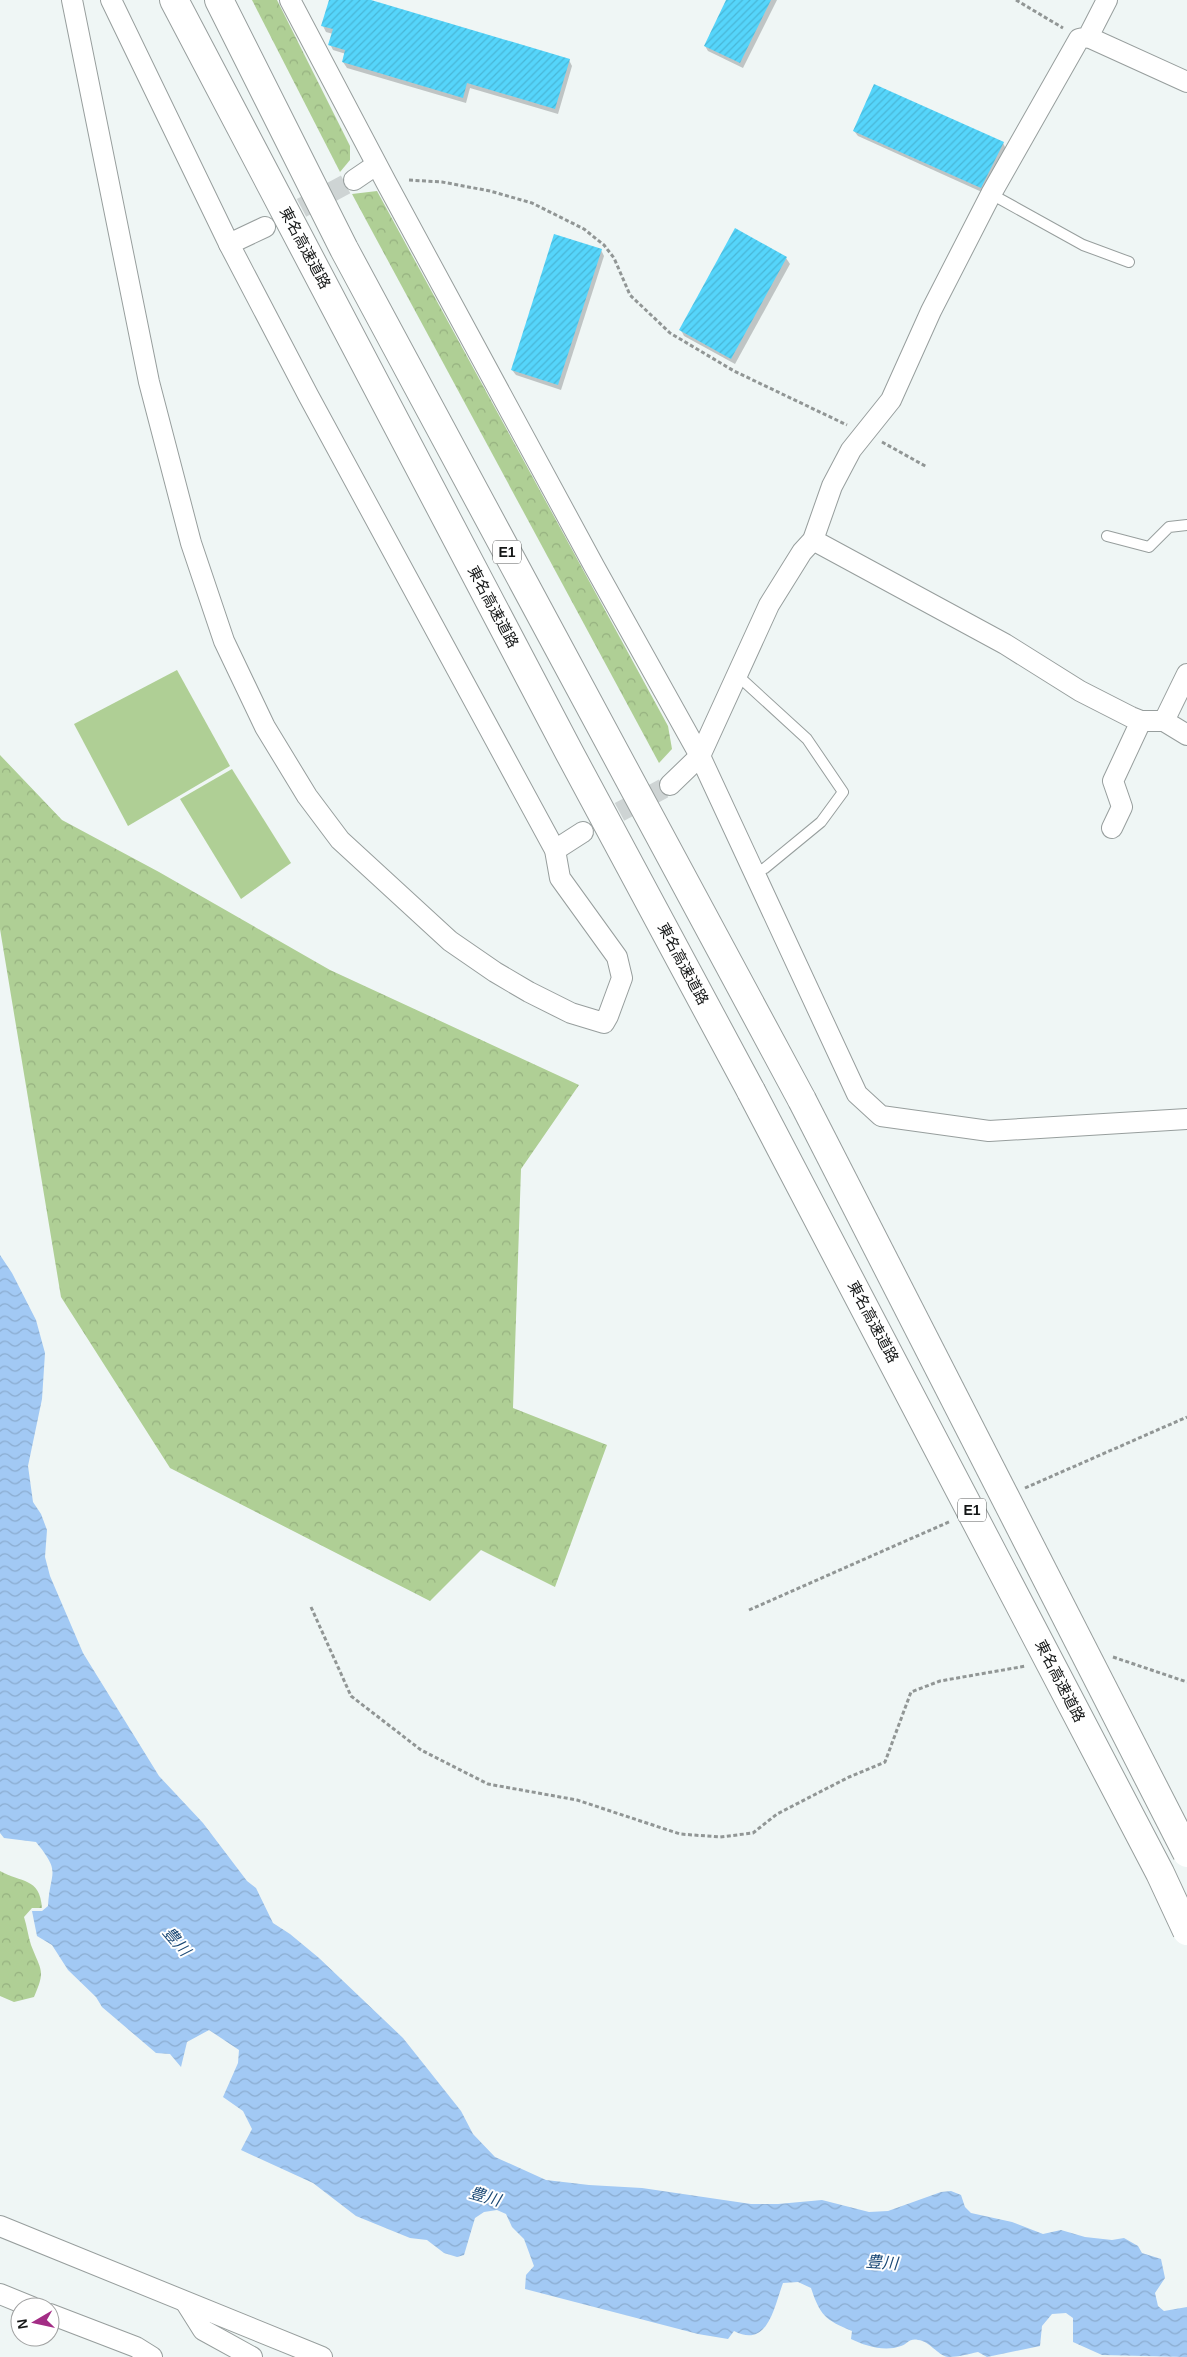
<svg xmlns="http://www.w3.org/2000/svg" width="1187" height="2357" font-family="Helvetica,'Noto Sans JP',sans-serif">
  <style>
    .forest { fill: url(#forest-crowns) }
    .pitch { fill: #afcf95 }
    .water { fill: url(#water-waves) }
    .shadow { fill: #0003 }
    .building { fill: url(#building-hatch) }
    .lines { fill: none; stroke-linecap: round; stroke-linejoin: round }
    .street-tunnel { stroke: #ced4d4; stroke-width: 20; stroke-dasharray: 20 10; stroke-linecap: butt }
    .lane-casing { stroke: #979e9d; stroke-width: 12 }
    .street-casing { stroke: #979e9d; stroke-width: 22 }
    .highway-casing { stroke: #979e9d; stroke-width: 30 }
    .path { stroke: #919695; stroke-width: 3; stroke-dasharray: 4 2.5; stroke-linecap: butt }
    .lane { stroke: #fff; stroke-width: 10 }
    .street { stroke: #fff; stroke-width: 20 }
    .highway { stroke: #fff; stroke-width: 28 }
    .highway-bridge-casing { stroke: #979e9d; stroke-width: 30; stroke-linecap: butt }
    .highway-bridge { stroke: #fff; stroke-width: 28 }
    .labels { text-anchor: middle; stroke-width: 4; stroke-linejoin: round; paint-order: stroke }
    .shield { fill: #fff; stroke: #5a5c5c; stroke-width: 1 }
    .shield-label { font-size: 14px; font-weight: bold; fill: #141616 }
    .street-label { font-size: 15px; fill: #141616; stroke: #fff }
    .water-label { font-size: 16px; font-style: italic; fill: #1a4875; stroke: #fff }
  </style>
  <defs>
    <pattern id="forest-crowns" width="20" height="18" patternUnits="userSpaceOnUse" patternTransform="scale(1.25)"><rect width="20" height="18" fill="#afcf95"/><path d="M2 6a3 3 0 1 1 6 0M12 15a3 3 0 1 1 6 0" fill="none" stroke="#96b180"/></pattern>
    <pattern id="water-waves" width="16" height="10" patternUnits="userSpaceOnUse" patternTransform="scale(1.25)"><rect width="16" height="10" fill="#a2c9f4"/><path d="M0 5q4-4 8 0t8 0" fill="none" stroke="#8bacd0"/></pattern>
    <pattern id="building-hatch" width="6" height="6" patternUnits="userSpaceOnUse" patternTransform="scale(1.25)"><rect width="6" height="6" fill="#55d5fb"/><path d="M-1 1l2-2M0 6l6-6M5 7l2-2" fill="none" stroke="#49b6d6"/></pattern>
  </defs>
  <rect width="100%" height="100%" fill="#eff6f5"/>
  <!-- forest -->
  <g class="forest">
    <polygon points="252,0 277,0 350,146 350,160 340,172"/>
    <polygon points="377,191 668,726 672,749 659,763 352,194"/>
    <polygon points="0,755 62,820 159,872 330,970 579,1085 521,1169 513,1408 607,1445 555,1587 481,1550 430,1601 170,1468 61,1297 0,929"/>
    <path d="M0 1871C21 1883 40 1877 42 1908H32L24 1917C27 1926 28 1936 31 1945 41 1971 46 1970 34 1997L14 2002 0 1996Z"/>
  </g>
  <!-- pitch -->
  <g class="pitch">
    <polygon points="177,670 230,766 128,826 74,724"/>
    <polygon points="232,769 291,863 241,899 180,799"/>
  </g>
  <!-- water -->
  <path class="water" d="M0 1255 12 1273 36 1320 45 1353 42 1399 28 1466 33 1502 41 1514 47 1530 45 1557 50 1576 83 1653 159 1776 203 1823 247 1881 256 1888 273 1923 290 1934 319 1958 403 2038 461 2111 473 2134 495 2157 546 2180 589 2185 642 2188 751 2204H778L822 2200 869 2212 888 2211 941 2192 951 2191 961 2195 965 2207 971 2213 1012 2222 1043 2234 1061 2230 1085 2237 1112 2240 1124 2238 1138 2246 1142 2253 1161 2259 1165 2278 1155 2293 1158 2306 1164 2311 1187 2307V2357L1102 2355 1073 2342V2318L1066 2313 1052 2314 1042 2326 1040 2346 987 2357 978 2352C968 2354 959 2357 948 2357 937 2355 930 2341 918 2340 909 2338 908 2344 901 2346 885 2352 865 2346 851 2339L852 2331C825 2320 820 2315 811 2288L798 2282 783 2283C774 2307 768 2349 734 2331L728 2339 698 2334 525 2289 526 2275 534 2266 524 2239 512 2227 506 2214 497 2210 484 2212 475 2218 464 2255 457 2257 444 2253 427 2240 410 2238 356 2216 313 2183 241 2150 252 2129 243 2111 223 2097 238 2063 239 2050 209 2030 187 2042 181 2067 170 2054 156 2053 102 2007 96 1997 68 1970 52 1945 37 1936 32 1911H42L48 1906C50 1870 62 1874 36 1842L4 1838 0 1833Z"/>
  <!-- shadow -->
  <g class="shadow">
    <polygon points="330,0 367,0 569,60 572,66 558,114 470,88 466,103 347,68 343,62 346,54 333,50 330,44 333,34 326,32 323,26"/>
    <polygon points="727,0 777,0 743,68 708,51 705,46"/>
    <polygon points="854,131 1003,143 1006,149 984,193 858,136"/>
    <polygon points="601,250 604,256 561,390 516,375 512,370"/>
    <polygon points="786,258 790,264 735,364 684,336 681,330"/>
  </g>
  <!-- building -->
  <g class="building">
    <polygon points="329,0 371,0 570,59 555,109 467,83 463,98 342,62 345,50 328,45 333,29 321,26"/>
    <polygon points="726,0 771,0 740,63 704,46"/>
    <polygon points="874,84 1004,142 981,188 853,131"/>
    <polygon points="735,228 787,257 731,359 679,330"/>
    <polygon points="554,234 602,249 558,385 511,370"/>
  </g>
  <g class="lines">
    <!-- street-tunnel -->
    <g class="street-tunnel">
      <polyline points="275,222 354,180"/>
      <polyline points="593,826 670,785"/>
    </g>
    <defs>
      <g id="lane">
        <polyline points="991,194 1083,245 1129,262"/>
        <polyline points="1107,536 1149,547 1169,527 1187,525"/>
        <polyline points="736,674 807,739 843,792 821,822 765,868 754,873"/>
      </g>
      <g id="street">
        <polyline points="72,0 149,382 191,543 224,641 265,727 307,796 340,840 450,941 495,972 529,992 571,1013 604,1023 608,1016 622,978 617,957 560,878 555,850 308,395 229,244 111,0"/>
        <polyline points="290,0 386,182 594,566 700,756 857,1094 881,1116 989,1131 1187,1119"/>
        <polyline points="1088,37 1187,82"/>
        <polyline points="354,180 376,165"/>
        <polyline points="229,244 265,227"/>
        <polyline points="813,540 1005,644 1080,691 1131,717 1141,721 1164,721 1187,735"/>
        <polyline points="1164,721 1187,674"/>
        <polyline points="670,785 700,756 769,605 802,552 813,540 832,486 851,450 891,400 931,311 991,194 1079,39 1088,37 1107,0"/>
        <polyline points="1112,828 1122,807 1113,781 1141,721"/>
        <polyline points="555,850 583,832"/>
        <polyline points="0,2226 322,2357"/>
        <polyline points="0,2294 32,2307"/>
        <polyline points="186,2303 203,2330 252,2357"/>
        <polyline points="50,2314 136,2347 152,2357"/>
      </g>
      <g id="highway">
        <polyline points="174,0 569,752 751,1091"/>
        <polyline points="219,0 344,249 802,1100"/>
      </g>
    </defs>
    <!-- lane casing -->
    <use href="#lane" class="lane-casing"/>
    <!-- street casing -->
    <use href="#street" class="street-casing"/>
    <!-- highway casing -->
    <use href="#highway" class="highway-casing"/>
    <!-- path -->
    <g class="path">
      <polyline points="1016,0 1063,28"/>
      <polyline points="409,180 442,182 490,191 532,203 584,229 604,245 614,258 630,295 670,333 734,371 847,425"/>
      <polyline points="882,442 927,467"/>
      <polyline points="1025,1488 1187,1417"/>
      <polyline points="311,1607 351,1696 421,1750 488,1784 577,1800 680,1834 720,1837 753,1833 777,1814 849,1777 885,1762 911,1692 940,1681 1026,1666"/>
      <polyline points="749,1610 951,1521"/>
      <polyline points="1113,1657 1187,1682"/>
    </g>
    <!-- lane -->
    <use href="#lane" class="lane"/>
    <!-- street -->
    <use href="#street" class="street"/>
    <!-- highway -->
    <use href="#highway" class="highway"/>
    <defs>
      <g id="highway-bridge">
        <polyline points="751,1091 1160,1873 1187,1931"/>
        <polyline points="802,1100 1187,1853"/>
      </g>
    </defs>
    <!-- highway-bridge casing -->
    <use href="#highway-bridge" class="highway-bridge-casing"/>
    <!-- highway-bridge -->
    <use href="#highway-bridge" class="highway-bridge"/>
  </g>
  <g class="labels">
    <!-- shield labels -->
    <g class="shield">
      <rect x="493" y="540.5" width="28" height="23" rx="4"/>
      <rect x="958" y="1498.5" width="28" height="23" rx="4"/>
    </g>
    <g class="shield-label">
      <text x="507" y="557">E1</text>
      <text x="972" y="1515">E1</text>
    </g>
    <!-- street labels -->
    <g class="street-label">
      <text transform="translate(305 248) rotate(62)" y="5">東名高速道路</text>
      <text transform="translate(493 607) rotate(62)" y="5">東名高速道路</text>
      <text transform="translate(683 964) rotate(62)" y="5">東名高速道路</text>
      <text transform="translate(873 1322) rotate(62)" y="5">東名高速道路</text>
      <text transform="translate(1060 1681) rotate(63)" y="5">東名高速道路</text>
    </g>
    <!-- water labels -->
    <g class="water-label">
      <text transform="translate(177 1941) rotate(49)" y="6">豊川</text>
      <text transform="translate(485 2196) rotate(16)" y="6">豊川</text>
      <text transform="translate(882 2262) rotate(4)" y="6">豊川</text>
    </g>
  </g>
  <!-- north arrow -->
  <g transform="translate(35 2322) rotate(261)"><circle r="24" fill="#ffffff" stroke="#a1a2a2"/>
  <path d="M0-4L9 19L0 12L-9 19Z" fill="#a32d85"/>
  <text y="-8" font-size="14" font-weight="bold" text-anchor="middle" fill="#141616">N</text>
  </g>
</svg>
